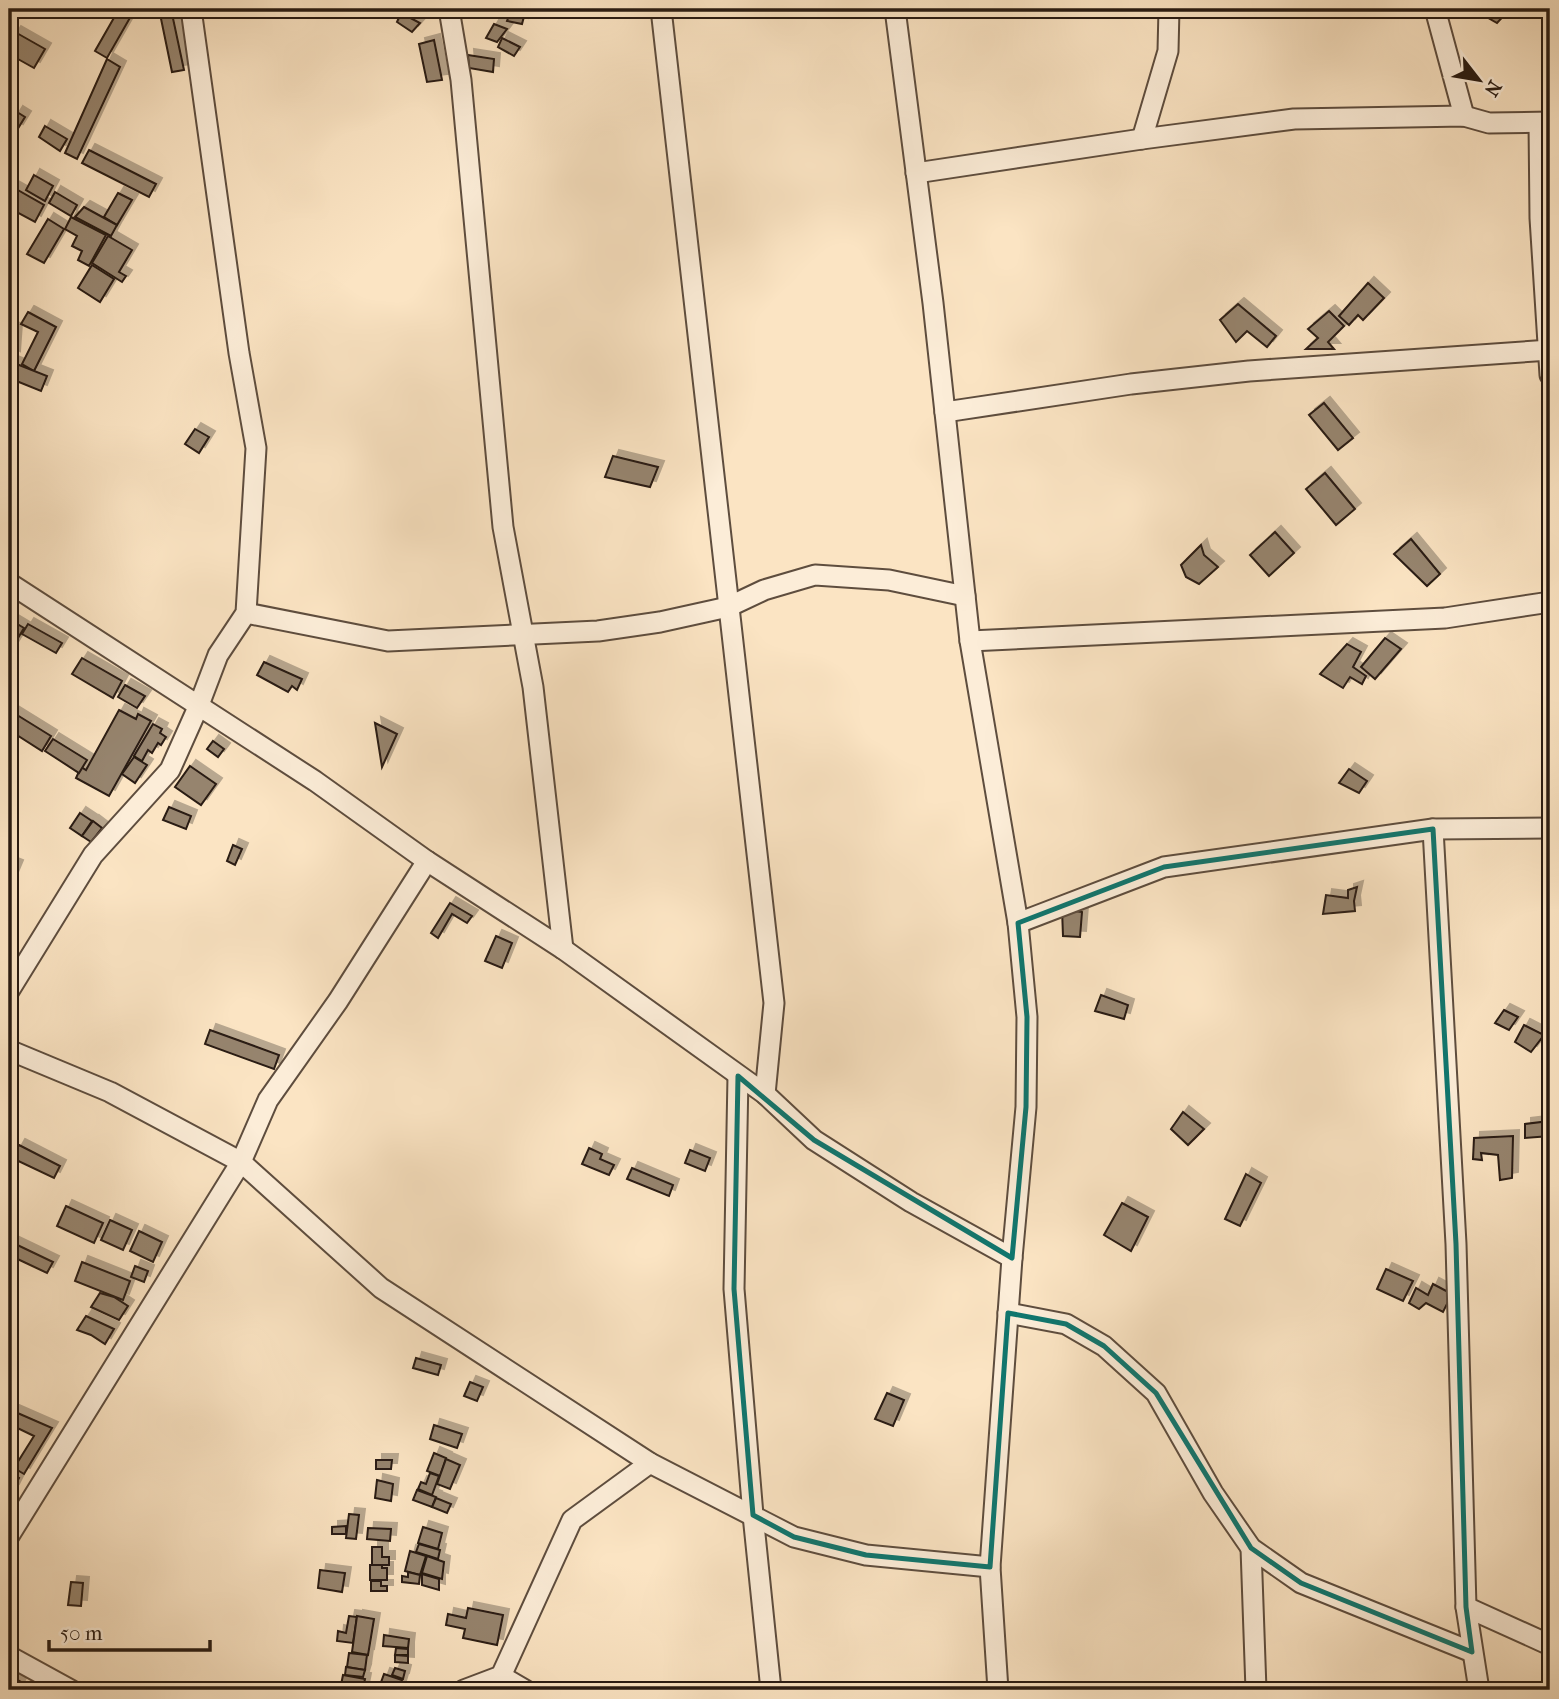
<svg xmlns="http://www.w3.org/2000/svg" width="1559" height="1699" font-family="'IM FELL French Canon',serif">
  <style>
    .building { fill: #96846e; stroke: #291b12; stroke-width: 2; filter: url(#shadow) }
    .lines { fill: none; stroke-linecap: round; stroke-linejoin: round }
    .street-casing { stroke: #5e4d3e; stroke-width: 23 }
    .street { stroke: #fcedd8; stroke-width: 19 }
    .marked { fill: none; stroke: #0f766e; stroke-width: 5; stroke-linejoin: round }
  </style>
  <defs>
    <filter id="shadow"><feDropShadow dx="6" dy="-6" stdDeviation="0" flood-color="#0004"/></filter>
  </defs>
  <rect width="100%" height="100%" fill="#fbe4c3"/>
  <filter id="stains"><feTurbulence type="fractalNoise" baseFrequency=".00286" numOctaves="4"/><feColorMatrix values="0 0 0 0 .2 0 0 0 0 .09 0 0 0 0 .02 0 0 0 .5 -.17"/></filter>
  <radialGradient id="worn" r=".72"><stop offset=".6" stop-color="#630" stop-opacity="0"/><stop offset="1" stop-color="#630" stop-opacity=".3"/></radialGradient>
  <!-- building -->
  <g class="building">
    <polygon points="119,9 135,9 107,58 95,51"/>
    <polygon points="159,9 171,9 184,70 172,72"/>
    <polygon points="511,9 526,9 522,24 507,21"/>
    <polygon points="1481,9 1510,9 1497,23 1478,12"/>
    <polygon points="401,13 420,23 412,32 397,22"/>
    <polygon points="494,24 507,29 497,42 486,38"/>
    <polygon points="15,32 45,49 34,68 9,54 9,43"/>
    <polygon points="502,38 520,47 514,56 498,47"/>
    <polygon points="434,40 442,80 427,82 419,44"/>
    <polygon points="468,55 494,59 493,72 469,68"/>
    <polygon points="107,59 120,67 77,159 65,153"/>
    <polygon points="17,112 25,117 17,130 9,125"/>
    <polygon points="45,126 67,139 60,151 39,137"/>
    <polygon points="89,150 156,184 149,197 82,163"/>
    <polygon points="34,175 53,186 45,201 26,190"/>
    <polygon points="9,185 44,205 35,222 9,208"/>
    <polygon points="55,192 77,205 71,216 49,203"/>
    <polygon points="118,193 132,200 117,225 104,217"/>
    <polygon points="84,207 117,225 111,236 75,217"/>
    <polygon points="71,217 106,235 89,266 78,260 82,251 72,246 77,236 65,229"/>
    <polygon points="48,219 64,229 44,263 27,254"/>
    <polygon points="108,236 132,250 119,272 126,276 122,282 92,263"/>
    <polygon points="92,265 114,279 100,302 78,288"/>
    <polygon points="1368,283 1384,298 1363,320 1358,315 1349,325 1339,316"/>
    <polygon points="1238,304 1276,336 1267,347 1247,331 1236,342 1220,320"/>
    <polygon points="1329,311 1344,326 1328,342 1334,349 1306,349 1318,338 1308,329"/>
    <polygon points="28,312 56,327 34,371 22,364 38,332 21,324"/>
    <polygon points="9,328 16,329 14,357 9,354"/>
    <polygon points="9,361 47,376 41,391 9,378"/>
    <polygon points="1324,403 1353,438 1338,450 1309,415"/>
    <polygon points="195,429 209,437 199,453 185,444"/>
    <polygon points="613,456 658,467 650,487 605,477"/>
    <polygon points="1325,473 1355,509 1336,525 1306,489"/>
    <polygon points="1275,532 1294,553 1269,576 1250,555"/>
    <polygon points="1411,539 1440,574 1427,586 1394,554"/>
    <polygon points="1201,545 1204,555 1218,567 1199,584 1186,577 1181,565"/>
    <polygon points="9,619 24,628 9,653"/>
    <polygon points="28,624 62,643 56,653 22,634"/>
    <polygon points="1385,638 1401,649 1375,679 1361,667"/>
    <polygon points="1347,644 1361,652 1353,667 1366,676 1362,684 1350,677 1343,688 1320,674"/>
    <polygon points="82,658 122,681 113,698 72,674"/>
    <polygon points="264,662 302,679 297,690 292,686 288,692 257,675"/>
    <polygon points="125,685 145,696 137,708 118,697"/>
    <polygon points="9,710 51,736 42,751 9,730"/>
    <polygon points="119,710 136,719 138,714 151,721 109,796 76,778 81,767 86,770"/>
    <polygon points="375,723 397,734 382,767"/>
    <polygon points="153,724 162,729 160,733 166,737 161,745 158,743 152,753 148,750 142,761 134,756"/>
    <polygon points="53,739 87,760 79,773 45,751"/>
    <polygon points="213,741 224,749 218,757 207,749"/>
    <polygon points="134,757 147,765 135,783 122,774"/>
    <polygon points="190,766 216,784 201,805 175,787"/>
    <polygon points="1349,769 1367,781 1359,793 1339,783"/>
    <polygon points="169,807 191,816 186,829 163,820"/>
    <polygon points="80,813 92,821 82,836 70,828"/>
    <polygon points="93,821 102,828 91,842 82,836"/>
    <polygon points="233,845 242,849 235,865 227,861"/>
    <polygon points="9,863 17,866 9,885"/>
    <polygon points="1357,887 1354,901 1355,911 1323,914 1326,895 1348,898 1348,890"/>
    <polygon points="450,903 472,916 467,923 452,914 438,938 431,933"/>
    <polygon points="1062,909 1082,912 1080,937 1063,936"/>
    <polygon points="496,936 512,943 502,968 485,961"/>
    <polygon points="1101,995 1128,1005 1124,1019 1095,1011"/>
    <polygon points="1504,1010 1518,1017 1509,1030 1495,1023"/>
    <polygon points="1524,1025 1544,1035 1531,1052 1515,1042"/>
    <polygon points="210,1030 279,1055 274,1069 205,1044"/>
    <polygon points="1183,1112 1204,1129 1188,1145 1171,1129"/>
    <polygon points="1550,1121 1550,1136 1525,1138 1525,1124"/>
    <polygon points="1513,1136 1512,1178 1500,1180 1498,1155 1481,1153 1482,1160 1473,1159 1474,1138"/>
    <polygon points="19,1145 60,1166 54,1178 12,1158"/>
    <polygon points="589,1148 602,1154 600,1159 614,1165 609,1175 582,1164"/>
    <polygon points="690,1150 710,1158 705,1171 685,1163"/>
    <polygon points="632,1168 673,1185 669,1196 627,1179"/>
    <polygon points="1246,1174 1261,1183 1240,1226 1225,1219"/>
    <polygon points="1122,1203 1148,1217 1131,1251 1104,1235"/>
    <polygon points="66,1206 103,1223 94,1243 57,1226"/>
    <polygon points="110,1220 132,1230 123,1250 101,1240"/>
    <polygon points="139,1231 162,1242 153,1262 130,1251"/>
    <polygon points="9,1241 53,1262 47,1273 9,1255"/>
    <polygon points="82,1262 130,1281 123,1300 75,1281"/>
    <polygon points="135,1266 148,1271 144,1282 131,1277"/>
    <polygon points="1386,1269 1413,1281 1403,1301 1377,1289"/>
    <polygon points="1433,1284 1452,1294 1443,1312 1426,1303 1419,1309 1409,1303 1416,1288 1428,1295"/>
    <polygon points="100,1293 114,1297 128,1306 119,1320 91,1307"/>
    <polygon points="86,1316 114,1329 105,1344 91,1335 77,1330"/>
    <polygon points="416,1358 441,1365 438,1375 413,1368"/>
    <polygon points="470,1382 483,1387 477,1401 464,1396"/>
    <polygon points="887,1393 904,1400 893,1426 875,1419"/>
    <polygon points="13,1411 52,1428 24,1474 14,1468 34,1436 9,1424"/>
    <polygon points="434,1425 462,1434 457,1448 430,1439"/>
    <polygon points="434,1453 446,1458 440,1476 427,1471"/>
    <polygon points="446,1459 460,1465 450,1489 437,1484"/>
    <polygon points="376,1460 392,1460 391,1469 376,1469"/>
    <polygon points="9,1473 19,1478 13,1490 9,1488"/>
    <polygon points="430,1473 439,1476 432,1495 418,1489 421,1482 426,1484"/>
    <polygon points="377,1480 393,1484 391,1501 375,1498"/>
    <polygon points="1546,1480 1550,1480 1550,1549 1547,1549"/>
    <polygon points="417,1490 436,1497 432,1507 413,1500"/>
    <polygon points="436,1498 451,1504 447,1513 432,1507"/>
    <polygon points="349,1514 359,1515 356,1539 346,1538"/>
    <polygon points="346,1526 346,1534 332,1534 332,1527"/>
    <polygon points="423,1527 442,1533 438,1549 418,1543"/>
    <polygon points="368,1528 391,1529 390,1541 367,1539"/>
    <polygon points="419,1544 440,1550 438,1559 416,1552"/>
    <polygon points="372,1547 382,1547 382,1557 389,1557 389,1565 372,1565"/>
    <polygon points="410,1551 426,1556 420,1575 405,1571"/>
    <polygon points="427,1556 444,1562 442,1579 422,1573"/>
    <polygon points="370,1565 382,1565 382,1568 387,1568 387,1580 370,1580"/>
    <polygon points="320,1570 345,1573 342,1592 318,1588"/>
    <polygon points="408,1572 420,1575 419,1584 402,1582 402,1576 408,1577"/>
    <polygon points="422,1574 439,1579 439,1590 422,1585"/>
    <polygon points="371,1581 381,1581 381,1586 387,1586 387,1591 371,1591"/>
    <polygon points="71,1582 83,1583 81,1606 68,1605"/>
    <polygon points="468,1608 503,1615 497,1645 463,1638 465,1629 446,1625 448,1614 466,1618"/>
    <polygon points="349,1616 357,1617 353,1643 337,1641 338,1631 346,1633"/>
    <polygon points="357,1616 374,1619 368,1655 352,1652"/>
    <polygon points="384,1635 409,1639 408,1648 383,1646"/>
    <polygon points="396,1648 408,1649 408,1655 395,1655"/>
    <polygon points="349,1653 367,1655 365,1670 347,1667"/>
    <polygon points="395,1655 408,1656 408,1663 395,1662"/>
    <polygon points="346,1667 365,1670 363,1677 345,1675"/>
    <polygon points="395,1668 405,1671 403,1679 392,1675"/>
    <polygon points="384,1674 402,1680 399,1690 379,1688"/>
    <polygon points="9,1675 21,1682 17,1690 9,1690"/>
    <polygon points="343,1675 365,1679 363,1689 341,1685"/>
  </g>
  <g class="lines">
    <defs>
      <g id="street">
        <polyline points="449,9 461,80 503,527 533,687 563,949"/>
        <polyline points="661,9 774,1003 765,1094"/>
        <polyline points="895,9 933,303 970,641 1018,923 1027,1017 1026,1107 1012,1258 990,1567 998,1690"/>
        <polyline points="1435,9 1464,116"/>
        <polyline points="1539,123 1540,218 1550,375"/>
        <polyline points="1142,139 1168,51 1169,9"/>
        <polyline points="916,173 1142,139 1294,119 1464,116 1489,123 1550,122"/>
        <polyline points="945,412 1131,384 1249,371 1550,350"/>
        <polyline points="9,583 315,781 427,861 563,949 765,1094 814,1140 911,1202 1012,1258"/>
        <polyline points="246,613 388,641 598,631 660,622 728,607 764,590 815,575 889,580 965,596"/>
        <polyline points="970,641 1445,618 1550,602"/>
        <polyline points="1433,829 1456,1244 1466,1607 1479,1690"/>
        <polyline points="1018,923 1164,867 1433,829 1550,828"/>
        <polyline points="9,991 93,855 170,770 199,705 218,655 246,613 256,448 239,353 191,9"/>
        <polyline points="9,1050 110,1092 241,1162 381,1288 650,1463 794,1537 866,1555 990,1567"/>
        <polyline points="738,1076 734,1289 753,1515 771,1690"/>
        <polyline points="1008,1313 1066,1324 1104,1346 1156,1393 1213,1493 1251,1548 1301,1583 1472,1652"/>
        <polyline points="9,1536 241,1162 268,1100 338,1001 427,861"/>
        <polyline points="1251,1548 1256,1690"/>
        <polyline points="1466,1607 1550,1645"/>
        <polyline points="9,1656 71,1690"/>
        <polyline points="501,1676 525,1690"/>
        <polyline points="464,1690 501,1676 572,1520 650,1463"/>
      </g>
    </defs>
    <!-- street casing -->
    <use href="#street" class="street-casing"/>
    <!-- street -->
    <use href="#street" class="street"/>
  </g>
  <!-- marked area -->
  <path class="marked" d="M1433 829 1456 1244 1466 1607 1472 1652 1301 1583 1251 1548 1156 1393 1104 1346 1066 1324 1008 1313 990 1567 866 1555 794 1537 753 1515 734 1289 738 1076 814 1140 1012 1258 1026 1107 1027 1017 1018 923 1164 867Z"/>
  <!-- margin -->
  <rect width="1559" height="1699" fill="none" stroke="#fbe4c3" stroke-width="35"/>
  <rect x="10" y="10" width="1538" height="1678" fill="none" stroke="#291b12" stroke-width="3.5"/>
  <rect x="18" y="18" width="1524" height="1664" fill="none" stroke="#291b12" stroke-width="2"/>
  <!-- north arrow -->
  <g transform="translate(1479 80) rotate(121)" stroke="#fcedd8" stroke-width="5" paint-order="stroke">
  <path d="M0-5L12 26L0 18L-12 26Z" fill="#291b12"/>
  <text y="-10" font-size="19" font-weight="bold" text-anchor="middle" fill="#291b12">N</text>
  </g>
  <!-- scale -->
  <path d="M49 1640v10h161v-10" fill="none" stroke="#291b12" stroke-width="3.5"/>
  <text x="60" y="1640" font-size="21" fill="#291b12" stroke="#fcedd8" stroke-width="5" paint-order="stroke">50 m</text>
  <rect width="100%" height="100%" filter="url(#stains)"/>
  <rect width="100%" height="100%" fill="url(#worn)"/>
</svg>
